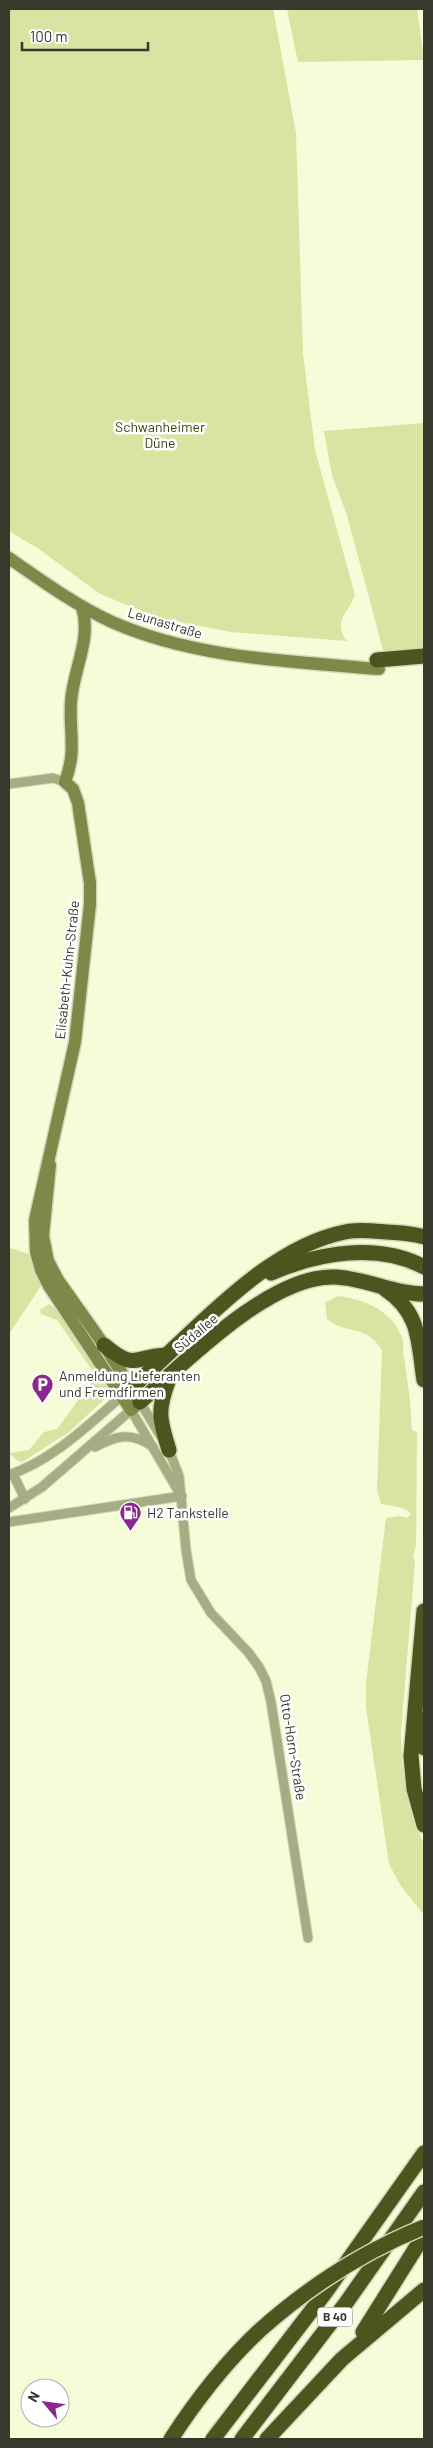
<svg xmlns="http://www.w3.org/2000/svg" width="433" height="2448" font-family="Barlow,sans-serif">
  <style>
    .green { fill: #d7e4a2 }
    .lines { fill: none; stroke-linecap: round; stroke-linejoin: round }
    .street-casing { stroke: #d2d9b9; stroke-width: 11 }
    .secondary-casing { stroke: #d2d9b9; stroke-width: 15 }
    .highway-casing { stroke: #d2d9b9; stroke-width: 18 }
    .street { stroke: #a5ad83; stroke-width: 9 }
    .secondary { stroke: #7e8849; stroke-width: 12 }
    .highway { stroke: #4d551e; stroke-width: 15 }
    .highway-bridge-casing { stroke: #d2d9b9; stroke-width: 18; stroke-linecap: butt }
    .highway-bridge { stroke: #4d551e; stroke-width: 15 }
    .labels { text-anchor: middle; stroke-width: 5; stroke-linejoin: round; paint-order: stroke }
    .shield { fill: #fff; stroke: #72746b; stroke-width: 1 }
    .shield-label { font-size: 12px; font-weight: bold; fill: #36392b }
    .park-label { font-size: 14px; fill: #3b4117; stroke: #fff }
    .street-label { font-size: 14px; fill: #36392b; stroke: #fff }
    .poi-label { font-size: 14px; fill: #36392b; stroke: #fff; text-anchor: start }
  </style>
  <rect width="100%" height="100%" fill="#f4fcd8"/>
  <!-- green -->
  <g class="green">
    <path d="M9 9H273L296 133 303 353 315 450 355 595C348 614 332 621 347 641L231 632 159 618 100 594 39 549 9 531Z"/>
    <polygon points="287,9 417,9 424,60 298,62"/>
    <polygon points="424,423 424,647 384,654 347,515 332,475 324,431"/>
    <polygon points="11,1248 31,1255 41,1286 9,1334 9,1250"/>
    <path d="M338 1296C364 1299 393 1311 402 1338 405 1344 402 1351 404 1357 408 1383 411 1404 412 1430L417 1432 416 1546 413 1557 415 1562 401 1732 402 1764 410 1809 424 1845V1915L401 1886 389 1864 366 1707V1683L386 1518 401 1516 407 1518 411 1514C405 1506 391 1506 381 1504L377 1490 382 1350C364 1322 347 1336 327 1319L325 1303Z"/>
    <path d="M49 1304C66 1316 105 1374 110 1394L69 1432 22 1462 16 1460 9 1453 29 1450 44 1432 57 1429 96 1376 57 1320 41 1314 40 1310Z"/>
  </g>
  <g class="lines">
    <defs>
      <g id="street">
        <polyline points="9,784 53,778 65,782"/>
        <polyline points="140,1402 169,1450 179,1476 186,1550 191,1580 211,1613 248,1652 259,1667 266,1681 271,1702 308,1938"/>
        <path d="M95 1447C117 1435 131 1432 152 1446"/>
        <polyline points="13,1474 25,1499"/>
        <path d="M9 1475C53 1460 88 1425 122 1396"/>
        <polyline points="9,1508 42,1487 131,1410 180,1494"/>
        <polyline points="9,1522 182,1496"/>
      </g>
      <g id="secondary">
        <path d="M9 558C42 581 75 605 112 622 196 659 289 661 379 669"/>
        <path d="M50 1165 43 1236 48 1261 58 1280 104 1345 140 1402 131 1410 49 1286 41 1270 36 1252 35 1220 75 1042 90 904V883L78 803 73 789 65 782C77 750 69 733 71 702 73 669 92 640 82 607"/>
      </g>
      <g id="highway">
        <polyline points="377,660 424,656"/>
        <path d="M271 1273C318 1253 377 1242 424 1267"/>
        <path d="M385 1289C421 1313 418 1342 424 1380"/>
        <path d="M104 1345C135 1371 133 1357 165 1355"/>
        <path d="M132 1387C192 1335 264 1248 345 1232 358 1229 373 1231 387 1232 399 1233 412 1233 424 1237"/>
        <path d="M140 1402C186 1361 272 1274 335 1277 366 1278 393 1294 424 1294"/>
        <path d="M169 1450C159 1418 157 1410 169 1379"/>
        <polyline points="424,1611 411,1756 414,1789 424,1825"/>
        <polyline points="419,1718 424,1748"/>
        <polyline points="363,2332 424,2235"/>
        <path d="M171 2439C197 2399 224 2364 259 2331"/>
        <polyline points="213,2439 325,2293 424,2153"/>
        <polyline points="242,2439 346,2303 424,2192"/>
        <polyline points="267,2439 342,2359 424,2290"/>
      </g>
    </defs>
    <!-- street casing -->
    <use href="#street" class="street-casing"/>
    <!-- secondary casing -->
    <use href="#secondary" class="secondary-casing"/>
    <!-- highway casing -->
    <use href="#highway" class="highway-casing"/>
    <!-- street -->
    <use href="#street" class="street"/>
    <!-- secondary -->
    <use href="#secondary" class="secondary"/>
    <!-- highway -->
    <use href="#highway" class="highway"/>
    <defs>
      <path id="highway-bridge" d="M259 2331C308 2287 362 2252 424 2227"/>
    </defs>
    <!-- highway-bridge casing -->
    <use href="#highway-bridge" class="highway-bridge-casing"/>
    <!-- highway-bridge -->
    <use href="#highway-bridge" class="highway-bridge"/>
  </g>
  <!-- icons -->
  <defs>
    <symbol id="parking-pin" viewBox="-11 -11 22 30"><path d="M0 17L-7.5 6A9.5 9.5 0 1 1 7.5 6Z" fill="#8b278e" stroke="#fff"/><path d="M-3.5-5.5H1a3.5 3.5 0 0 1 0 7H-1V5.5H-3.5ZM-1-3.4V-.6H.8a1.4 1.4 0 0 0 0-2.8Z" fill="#fff"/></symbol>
    <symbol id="fuel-pin" viewBox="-11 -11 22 30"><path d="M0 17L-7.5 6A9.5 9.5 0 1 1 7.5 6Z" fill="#8b278e" stroke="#fff"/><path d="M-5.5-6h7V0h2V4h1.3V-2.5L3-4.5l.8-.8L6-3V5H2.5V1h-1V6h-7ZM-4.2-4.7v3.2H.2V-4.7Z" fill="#fff"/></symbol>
  </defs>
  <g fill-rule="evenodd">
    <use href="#parking-pin" x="30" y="1372" width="25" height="34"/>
    <use href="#fuel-pin" x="118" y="1500" width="25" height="34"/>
  </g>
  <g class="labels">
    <!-- shield labels -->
    <rect class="shield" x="317.5" y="2307.5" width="35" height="19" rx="4"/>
    <g class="shield-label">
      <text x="335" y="2321">B 40</text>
    </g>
    <!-- park labels -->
    <g class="park-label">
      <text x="160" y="432">Schwanheimer<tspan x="160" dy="16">Düne</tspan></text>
    </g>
    <!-- street labels -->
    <g class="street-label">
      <text transform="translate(165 623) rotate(17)" y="5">Leunastraße</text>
      <text transform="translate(67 970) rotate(-84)" y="5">Elisabeth-Kuhn-Straße</text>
      <text transform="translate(196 1333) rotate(-40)" y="5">Südallee</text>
      <text transform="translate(293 1747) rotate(81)" y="5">Otto-Horn-Straße</text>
    </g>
    <!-- poi labels -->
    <g class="poi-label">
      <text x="59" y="1381">Anmeldung Lieferanten<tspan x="59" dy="16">und Fremdfirmen</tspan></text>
      <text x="147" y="1518">H2 Tankstelle</text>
    </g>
  </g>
  <!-- border -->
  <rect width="433" height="2448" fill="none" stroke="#36392b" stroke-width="20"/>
  <!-- north arrow -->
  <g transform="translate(45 2403) rotate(299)"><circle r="24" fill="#ffffff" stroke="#afb0aa"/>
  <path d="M0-4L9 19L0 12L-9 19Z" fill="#8b278e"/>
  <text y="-8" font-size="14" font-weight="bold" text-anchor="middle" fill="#36392b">N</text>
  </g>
  <!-- scale -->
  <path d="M22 42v8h126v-8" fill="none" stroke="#36392b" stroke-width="2.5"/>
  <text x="30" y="42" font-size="15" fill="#36392b" stroke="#ffffff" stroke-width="4" paint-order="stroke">100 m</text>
</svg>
